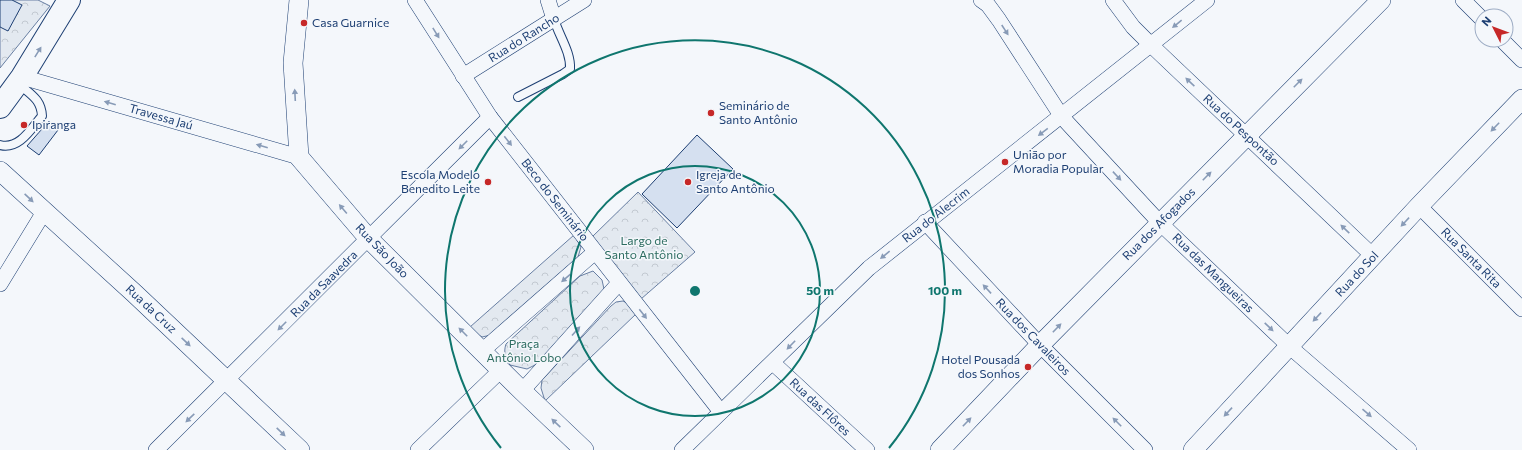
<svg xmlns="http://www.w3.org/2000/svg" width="1522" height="450" font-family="Commissioner,sans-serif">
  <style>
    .park { fill: url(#park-crowns); stroke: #687fa3 }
    .building { fill: #d5e0f0; stroke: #1d3f73 }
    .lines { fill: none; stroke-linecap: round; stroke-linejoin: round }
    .service-casing { stroke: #1d3f73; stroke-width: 10 }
    .minor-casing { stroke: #1d3f73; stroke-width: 16 }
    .tertiary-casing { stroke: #1d3f73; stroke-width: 20 }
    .primary-casing { stroke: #1d3f73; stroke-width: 24 }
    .service { stroke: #f4f7fb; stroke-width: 8 }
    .minor { stroke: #f4f7fb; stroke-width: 15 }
    .tertiary { stroke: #f4f7fb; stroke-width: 19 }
    .primary { stroke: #f4f7fb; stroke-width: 22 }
    .oneway { fill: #889bb7 }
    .ring { fill: none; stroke: #0f766e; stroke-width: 2 }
    .poi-dot { fill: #c62828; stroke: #f4f7fb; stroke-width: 1.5 }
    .labels { text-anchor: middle; stroke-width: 3; stroke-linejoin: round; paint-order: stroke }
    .poi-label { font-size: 12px; fill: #1d3f73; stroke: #f4f7fb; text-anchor: start }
    .street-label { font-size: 12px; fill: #1d3f73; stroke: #f4f7fb }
    .park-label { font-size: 12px; fill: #2c6c60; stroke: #f4f7fb }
    .centre { fill: #0f766e; stroke: #f4f7fb; stroke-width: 2 }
    .ring-label { font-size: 12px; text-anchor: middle; font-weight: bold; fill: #0f766e; stroke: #f4f7fb; stroke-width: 3; stroke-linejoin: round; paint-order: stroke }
  </style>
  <defs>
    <pattern id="park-crowns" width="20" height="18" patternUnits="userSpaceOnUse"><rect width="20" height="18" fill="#e3e9f0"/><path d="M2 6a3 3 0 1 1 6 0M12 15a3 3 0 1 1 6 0" fill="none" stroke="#c2c9d1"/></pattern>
  </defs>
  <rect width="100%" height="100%" fill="#f4f7fb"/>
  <!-- park -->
  <g class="park">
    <polygon points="0,0 38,0 50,6 0,68"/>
    <polygon points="638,192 695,252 641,299 592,237"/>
    <polygon points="574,235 581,247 578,257 491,335 482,337 475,333 470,327"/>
    <path d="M593 271 602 280 604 289 601 295 535 365 527 369 510 365C506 357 503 353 506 344L580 276Z"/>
    <polygon points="623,301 629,304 636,314 545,401 541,388 542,380 611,306 616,302"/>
  </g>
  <!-- building -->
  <g class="building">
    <polygon points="0,0 12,0 22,5 8,31 0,27"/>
    <polygon points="49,121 58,130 39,155 27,146"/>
    <polygon points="697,135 733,169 677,228 642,194"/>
  </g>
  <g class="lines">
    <defs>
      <g id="service">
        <path d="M518 97 563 74 570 69C571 52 559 36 554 19"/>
        <path d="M0 145C19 150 31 129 42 116 41 99 31 95 19 84"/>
      </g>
      <g id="minor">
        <polyline points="415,0 490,117 721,412"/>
        <polyline points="548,0 554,19"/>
        <polyline points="981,0 988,5 999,20 1062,117 1160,223 1290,347 1409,450"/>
        <polyline points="1113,0 1133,27 1151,45 1373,256"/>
        <polyline points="1463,0 1482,19"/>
        <polyline points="1502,40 1522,60"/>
        <polyline points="463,76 584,0"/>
        <polyline points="22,77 299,157"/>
        <polyline points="1419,206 1522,309"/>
        <polyline points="925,222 1040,345 1145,450"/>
        <polyline points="0,284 44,212"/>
        <polyline points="482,351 595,252"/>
        <polyline points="773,363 867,450"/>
        <polyline points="522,391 619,283"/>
        <polyline points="156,450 490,117"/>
        <polyline points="418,450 501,370"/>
        <polyline points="682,450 869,268 1207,0"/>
      </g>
      <g id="tertiary">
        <polyline points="299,0 293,63 299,157 369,239 522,391 584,450"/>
        <polyline points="0,171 134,293 300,450"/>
        <polyline points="940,450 1040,345 1381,0"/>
        <polyline points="1193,450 1419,206 1522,99"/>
      </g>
      <polyline id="primary" points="0,107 22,77 69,0"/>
    </defs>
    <!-- service casing -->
    <use href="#service" class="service-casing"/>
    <!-- minor casing -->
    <use href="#minor" class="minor-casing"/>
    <!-- tertiary casing -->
    <use href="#tertiary" class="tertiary-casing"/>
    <!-- primary casing -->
    <use href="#primary" class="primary-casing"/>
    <!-- service -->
    <use href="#service" class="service"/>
    <!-- minor -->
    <use href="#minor" class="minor"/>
    <!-- tertiary -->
    <use href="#tertiary" class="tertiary"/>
    <!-- primary -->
    <use href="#primary" class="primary"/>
  </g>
  <!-- one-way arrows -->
  <defs><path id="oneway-solid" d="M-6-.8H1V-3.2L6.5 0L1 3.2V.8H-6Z"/></defs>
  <g class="oneway">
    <use href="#oneway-solid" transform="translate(1177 24) rotate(141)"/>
    <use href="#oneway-solid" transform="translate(1005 30) rotate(57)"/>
    <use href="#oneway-solid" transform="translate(436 33) rotate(58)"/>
    <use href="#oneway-solid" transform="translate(38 52) rotate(-58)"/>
    <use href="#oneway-solid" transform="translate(1190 82) rotate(-137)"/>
    <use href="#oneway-solid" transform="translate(1298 83) rotate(-45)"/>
    <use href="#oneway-solid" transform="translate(295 95) rotate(-93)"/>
    <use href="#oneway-solid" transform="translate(110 103) rotate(-164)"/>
    <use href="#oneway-solid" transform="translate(1495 127) rotate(134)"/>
    <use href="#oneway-solid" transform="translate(1043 132) rotate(143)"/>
    <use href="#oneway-solid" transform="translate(508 141) rotate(52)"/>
    <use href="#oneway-solid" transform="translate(463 145) rotate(135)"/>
    <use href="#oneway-solid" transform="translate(262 146) rotate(-164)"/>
    <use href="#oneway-solid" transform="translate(1117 176) rotate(47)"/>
    <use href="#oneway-solid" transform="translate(1207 176) rotate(-45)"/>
    <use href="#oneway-solid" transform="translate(29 198) rotate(43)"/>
    <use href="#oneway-solid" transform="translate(343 209) rotate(-130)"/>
    <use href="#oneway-solid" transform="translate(1405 222) rotate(133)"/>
    <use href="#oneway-solid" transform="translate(1345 229) rotate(-136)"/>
    <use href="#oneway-solid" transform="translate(885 255) rotate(141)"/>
    <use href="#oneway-solid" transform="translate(566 278) rotate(139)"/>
    <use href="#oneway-solid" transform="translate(987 289) rotate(-133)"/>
    <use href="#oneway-solid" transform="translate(643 314) rotate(52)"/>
    <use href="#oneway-solid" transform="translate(1317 317) rotate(133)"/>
    <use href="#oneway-solid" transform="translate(282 326) rotate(135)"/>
    <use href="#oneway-solid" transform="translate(1269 327) rotate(44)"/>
    <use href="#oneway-solid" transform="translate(1057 328) rotate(-46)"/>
    <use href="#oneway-solid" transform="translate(576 331) rotate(-48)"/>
    <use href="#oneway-solid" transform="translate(463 332) rotate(-135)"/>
    <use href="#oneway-solid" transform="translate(186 342) rotate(43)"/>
    <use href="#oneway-solid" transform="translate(791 345) rotate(134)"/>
    <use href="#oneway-solid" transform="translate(1228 412) rotate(133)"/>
    <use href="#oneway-solid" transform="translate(1367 413) rotate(41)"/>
    <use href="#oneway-solid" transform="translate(190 418) rotate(136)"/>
    <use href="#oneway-solid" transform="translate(967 422) rotate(-46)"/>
    <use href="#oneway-solid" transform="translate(1117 422) rotate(-135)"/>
    <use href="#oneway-solid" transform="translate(556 423) rotate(-137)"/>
    <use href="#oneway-solid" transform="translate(281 432) rotate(44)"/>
  </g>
  <!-- distance rings -->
  <g class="ring">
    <circle cx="695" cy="291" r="125"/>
    <path d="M501 448A250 250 0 1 1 889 448"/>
  </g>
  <!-- markers -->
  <g class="poi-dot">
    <circle cx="304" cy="23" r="4"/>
    <circle cx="711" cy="113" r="4"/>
    <circle cx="24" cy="125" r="4"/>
    <circle cx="1005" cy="162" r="4"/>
    <circle cx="488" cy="182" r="4"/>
    <circle cx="688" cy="182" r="4"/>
    <circle cx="1028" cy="367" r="4"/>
  </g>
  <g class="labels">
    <!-- poi labels -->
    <g class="poi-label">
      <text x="312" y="27">Casa Guarnice</text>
      <text x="719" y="110">Seminário de<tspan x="719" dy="14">Santo Antônio</tspan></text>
      <text x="32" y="129">Ipiranga</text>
      <text x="1013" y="159">União por<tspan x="1013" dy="14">Moradia Popular</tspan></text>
      <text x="480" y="179" text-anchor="end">Escola Modelo<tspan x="480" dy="14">Benedito Leite</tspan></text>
      <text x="696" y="179">Igreja de<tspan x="696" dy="14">Santo Antônio</tspan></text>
      <text x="1020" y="364" text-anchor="end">Hotel Pousada<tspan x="1020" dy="14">dos Sonhos</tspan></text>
    </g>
    <!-- street labels -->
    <g class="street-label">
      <text transform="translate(524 38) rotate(-32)" y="4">Rua do Rancho</text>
      <text transform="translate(161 117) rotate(16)" y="4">Travessa Jaú</text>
      <text transform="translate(1241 130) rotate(43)" y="4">Rua do Pespontão</text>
      <text transform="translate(555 200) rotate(52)" y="4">Beco do Seminário</text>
      <text transform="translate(936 215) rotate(-38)" y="4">Rua do Alecrim</text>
      <text transform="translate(1159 224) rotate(-45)" y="4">Rua dos Afogados</text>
      <text transform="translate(382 251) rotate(46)" y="4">Rua São João</text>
      <text transform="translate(1471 258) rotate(45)" y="4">Rua Santa Rita</text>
      <text transform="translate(1213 273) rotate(44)" y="4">Rua das Mangueiras</text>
      <text transform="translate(1357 274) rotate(-47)" y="4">Rua do Sol</text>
      <text transform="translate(324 284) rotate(-45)" y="4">Rua da Saavedra</text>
      <text transform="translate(151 309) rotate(43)" y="4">Rua da Cruz</text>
      <text transform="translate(1033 337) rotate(46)" y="4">Rua dos Cavaleiros</text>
      <text transform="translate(820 407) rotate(43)" y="4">Rua das Flôres</text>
    </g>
    <!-- park labels -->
    <g class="park-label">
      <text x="644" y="245">Largo de<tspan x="644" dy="14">Santo Antônio</tspan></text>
      <text x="524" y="348">Praça<tspan x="524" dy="14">Antônio Lobo</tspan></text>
    </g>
  </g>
  <circle cx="695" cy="291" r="6" class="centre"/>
  <g class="ring-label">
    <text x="820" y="295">50 m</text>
    <text x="945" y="295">100 m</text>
  </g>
  <!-- north arrow -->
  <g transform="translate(1494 28) rotate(312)"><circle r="19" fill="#f4f7fb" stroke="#9eadc5"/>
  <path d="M0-3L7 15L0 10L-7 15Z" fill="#c62828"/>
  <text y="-6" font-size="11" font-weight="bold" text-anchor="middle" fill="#1d3f73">N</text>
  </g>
</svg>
